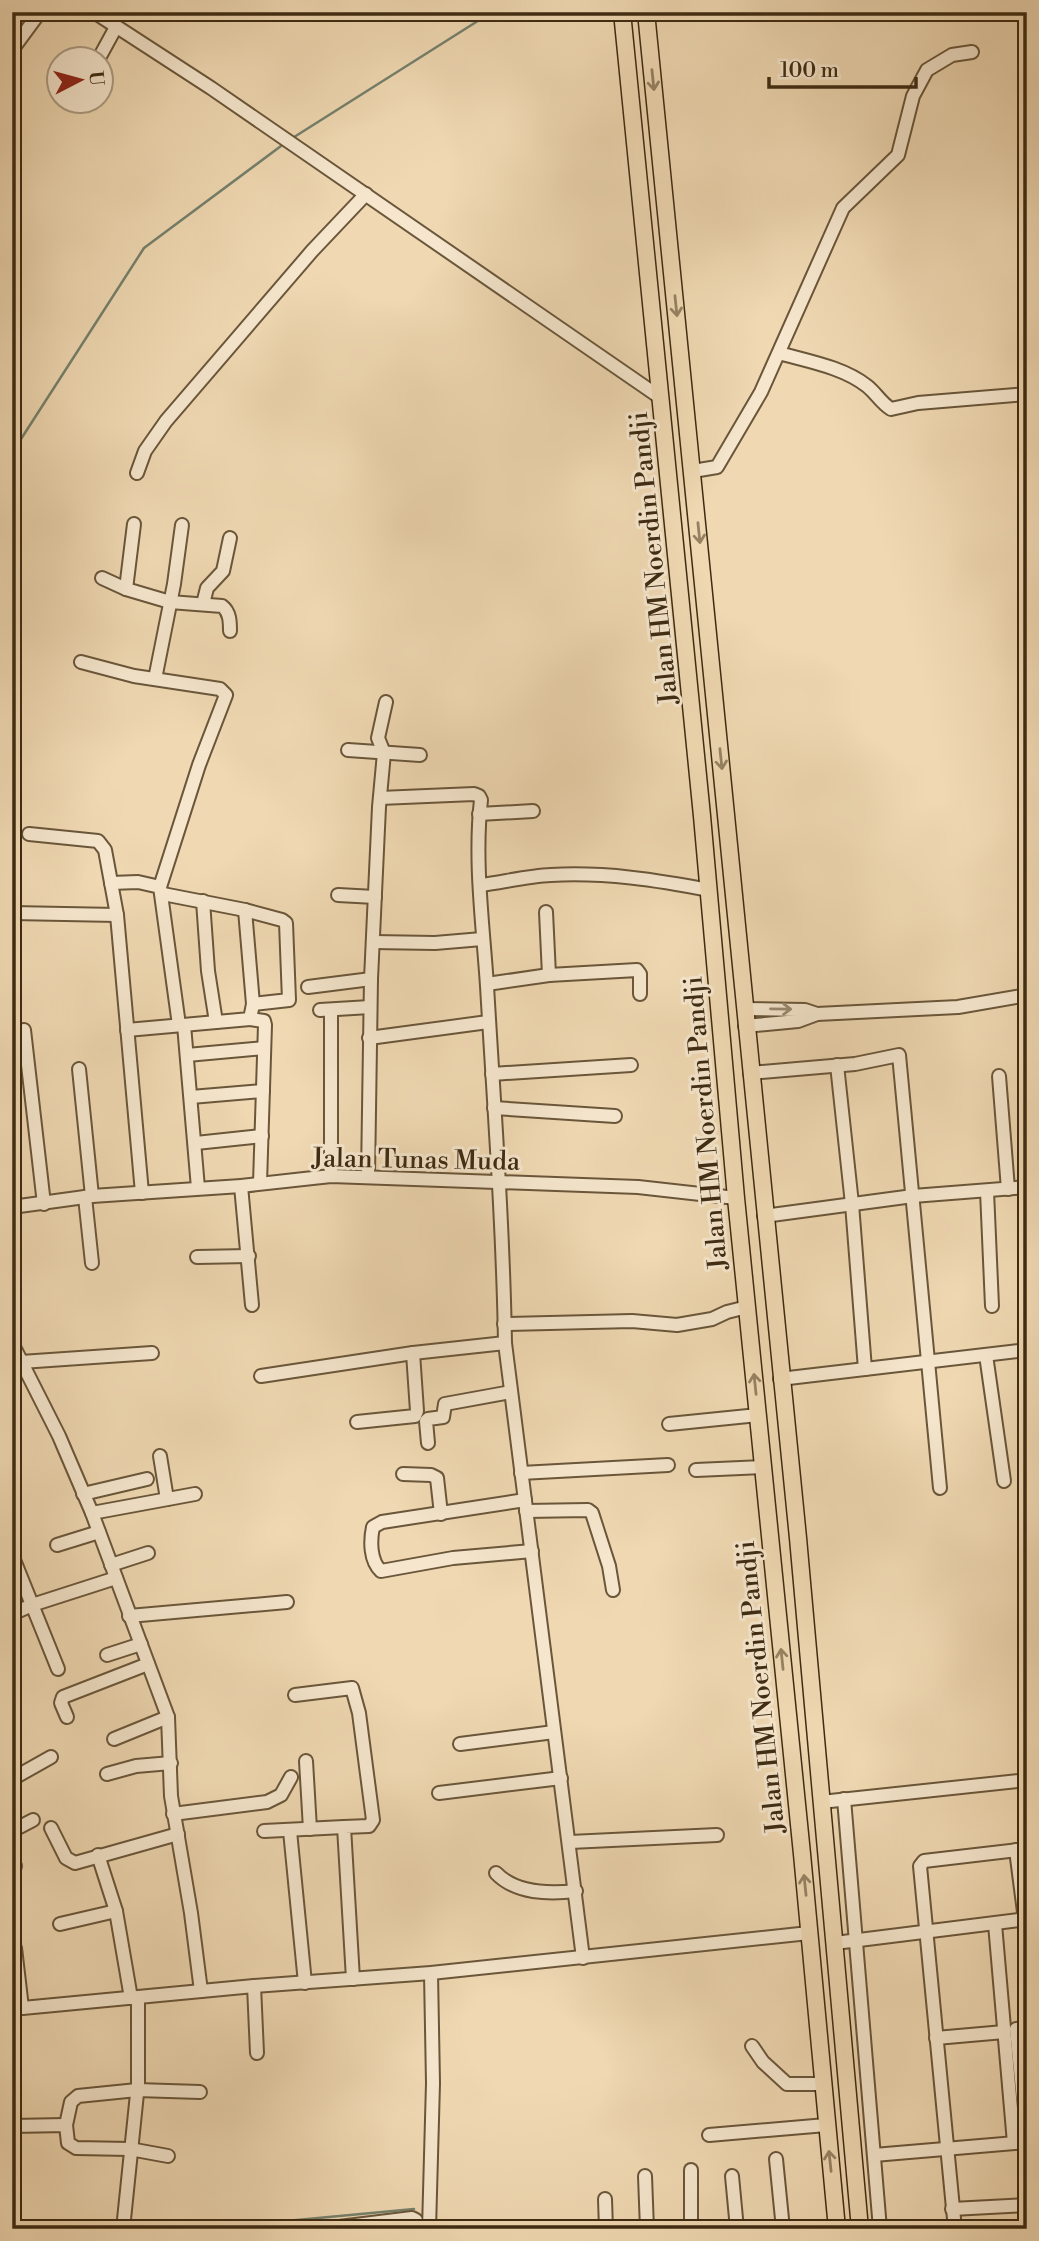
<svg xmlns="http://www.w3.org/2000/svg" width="1039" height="2241" font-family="'Libre Bodoni',serif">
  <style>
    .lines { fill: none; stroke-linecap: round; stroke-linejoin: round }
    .stream { stroke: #75816d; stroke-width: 2.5 }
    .minor-casing { stroke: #6a563a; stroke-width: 16 }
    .major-casing { stroke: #3e2b12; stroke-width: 19 }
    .minor { stroke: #f5e6cd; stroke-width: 12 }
    .major { stroke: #efd8b2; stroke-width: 16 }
    .oneway { stroke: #968262 }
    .oneway2 { stroke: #9a8870 }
    .labels { text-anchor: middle; stroke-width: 6; stroke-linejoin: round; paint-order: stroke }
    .street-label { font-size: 26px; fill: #3e2b12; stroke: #f5e6cd }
  </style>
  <rect width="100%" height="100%" fill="#efd8b2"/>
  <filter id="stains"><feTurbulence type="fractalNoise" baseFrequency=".00286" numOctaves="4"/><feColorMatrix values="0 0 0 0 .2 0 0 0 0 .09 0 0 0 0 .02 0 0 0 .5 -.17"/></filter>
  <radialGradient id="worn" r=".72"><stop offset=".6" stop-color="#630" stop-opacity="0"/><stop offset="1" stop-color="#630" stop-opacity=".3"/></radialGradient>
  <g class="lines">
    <!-- stream -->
    <g class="stream">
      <polyline points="291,139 492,12"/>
      <polyline points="12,453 144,248 285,143"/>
      <polyline points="286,2221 414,2209"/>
      <polyline points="210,2229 231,2227"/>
    </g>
    <defs>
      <g id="minor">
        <polyline points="94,12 211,88 661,398"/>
        <polyline points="12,50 40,12"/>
        <polyline points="98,60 116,27"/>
        <polyline points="1025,260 1027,261"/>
        <path d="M779 353C807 361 843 367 867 386 876 393 881 403 891 409L918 403 1027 394"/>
        <polyline points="693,471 717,467 761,392 843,208 898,155 913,96 927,70 952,55 972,52"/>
        <polyline points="137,473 145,451 166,421 312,251 366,194"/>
        <path d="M102 578 126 589 170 602 222 606C230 612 230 622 230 631"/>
        <polyline points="126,589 134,524"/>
        <polyline points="203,604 207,588 223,571 230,538"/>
        <polyline points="81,662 134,676 220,689 226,695 199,765 160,887"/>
        <polyline points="155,679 174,584 182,525"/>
        <polyline points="348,750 420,755"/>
        <path d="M380 798 474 794 479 796 481 800C474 861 483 925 487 986 494 1105 503 1224 505 1343L583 1958"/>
        <polyline points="479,814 533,811"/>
        <polyline points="29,834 98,841 105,850 117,915 142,1193"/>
        <polyline points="111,883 138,882 160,887 179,1025"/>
        <path d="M481 885C504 882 528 876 551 875 605 872 657 880 709 890"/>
        <polyline points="163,894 245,910 282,920 286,923 289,1000 253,1004"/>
        <polyline points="338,895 375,897"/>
        <polyline points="203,901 208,971 216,1022"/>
        <polyline points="546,912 549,975"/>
        <polyline points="12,913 117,915"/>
        <polyline points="373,942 435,943 482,939"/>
        <polyline points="487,984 549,975 637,970 640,974 640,994"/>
        <polyline points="308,987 371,979"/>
        <polyline points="744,1009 805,1010 817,1014"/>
        <polyline points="320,1010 370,1007"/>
        <polyline points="331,1010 331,1176"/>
        <polyline points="250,1019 264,1021 265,1025 260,1183"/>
        <polyline points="184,1025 198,1188"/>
        <polyline points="745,1026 798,1021 817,1014 958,1007 1027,995"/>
        <polyline points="24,1030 44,1204"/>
        <polyline points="127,1030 250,1019 253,1004 245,910"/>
        <polyline points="369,1038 488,1022"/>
        <polyline points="187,1055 264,1048"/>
        <polyline points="837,1065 852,1204 865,1369"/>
        <polyline points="79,1069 92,1196"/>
        <polyline points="750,1073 855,1064 899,1055 940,1488"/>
        <polyline points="492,1074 631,1065"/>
        <polyline points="999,1076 1008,1189"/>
        <polyline points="191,1097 263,1091"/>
        <polyline points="494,1108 615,1116"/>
        <polyline points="196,1143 262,1136"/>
        <polyline points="368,1176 371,979 379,807 384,753 378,738 386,702"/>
        <polyline points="241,1186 252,1305"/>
        <polyline points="987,1191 992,1306"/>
        <polyline points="85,1197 92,1263"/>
        <polyline points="12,1207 92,1196 241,1186 331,1176 638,1187 736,1198"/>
        <polyline points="764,1216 913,1196 1027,1187"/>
        <polyline points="197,1257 249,1256"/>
        <polyline points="504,1324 632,1321 677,1325 712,1319 727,1312 747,1307"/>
        <polyline points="12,1343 59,1436 92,1513 168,1717 171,1796 191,1913 201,1991"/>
        <polyline points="986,1355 1004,1481"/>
        <polyline points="21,1362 152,1353"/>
        <polyline points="261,1376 413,1353 505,1343"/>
        <polyline points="780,1379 1027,1350"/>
        <polyline points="357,1422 415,1416 417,1411 413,1353"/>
        <polyline points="669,1424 758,1415"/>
        <polyline points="428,1443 426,1421 428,1419 443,1417 445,1404 511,1392"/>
        <polyline points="160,1456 167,1499"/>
        <polyline points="696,1470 763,1467"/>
        <polyline points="521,1473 668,1465"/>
        <polyline points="403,1474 431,1475 437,1478 441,1514"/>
        <polyline points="83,1494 147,1479"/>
        <path d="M525 1500 382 1522 373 1527C370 1541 370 1561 381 1571L453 1558 532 1551"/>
        <polyline points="526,1511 588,1510 592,1513 609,1566 613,1590"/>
        <polyline points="92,1513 195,1494"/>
        <polyline points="57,1545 99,1532"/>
        <polyline points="12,1555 58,1669"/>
        <polyline points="111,1565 148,1553"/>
        <polyline points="12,1614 32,1605 116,1578"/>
        <polyline points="129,1616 287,1602"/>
        <polyline points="107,1655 141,1644"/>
        <polyline points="295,1695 352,1688 359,1713 373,1820 369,1826 344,1827 353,1979"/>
        <polyline points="67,1717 61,1703 63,1697 148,1664"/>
        <polyline points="114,1739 168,1717"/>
        <polyline points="460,1744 554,1732"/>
        <polyline points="306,1761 310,1829"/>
        <polyline points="107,1774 136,1766 171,1763"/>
        <polyline points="12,1779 51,1757"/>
        <polyline points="439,1793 561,1778"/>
        <polyline points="844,1799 880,2229"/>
        <polyline points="821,1802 1027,1780"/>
        <polyline points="173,1814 267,1802 281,1795 291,1777"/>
        <polyline points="51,1828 66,1858 75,1863 178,1834"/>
        <polyline points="12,1831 33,1820"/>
        <polyline points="264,1831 344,1827"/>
        <polyline points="290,1831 305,1983"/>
        <polyline points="570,1842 717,1835"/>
        <polyline points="1016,1850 1025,1920"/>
        <polyline points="98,1855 116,1911 131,1998"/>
        <polyline points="12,1866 15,1866"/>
        <path d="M496 1873C516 1894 549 1894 576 1891"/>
        <polyline points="60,1924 116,1911"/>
        <polyline points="995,1924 1014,2143"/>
        <polyline points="835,1943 1027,1919"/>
        <polyline points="15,1948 22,2008"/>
        <polyline points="254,1986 257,2053"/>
        <polyline points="12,2009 254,1986 431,1973 809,1933"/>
        <polyline points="936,2038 1004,2032"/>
        <polyline points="752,2046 763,2062 787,2084 823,2084"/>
        <polyline points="66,2125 71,2102 78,2096 137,2090 200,2092"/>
        <polyline points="12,2126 66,2125 68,2143 76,2148 130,2149 168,2156"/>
        <polyline points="1026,2130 1016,2029 1027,2028"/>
        <polyline points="709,2135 826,2125"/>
        <polyline points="874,2155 1027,2142"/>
        <polyline points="776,2159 783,2229"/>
        <polyline points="691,2170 691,2229"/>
        <polyline points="645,2176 647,2229"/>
        <polyline points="732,2176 737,2229"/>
        <polyline points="605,2199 606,2229"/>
        <polyline points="952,2209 1027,2205"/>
        <polyline points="123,2229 138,2084 138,1997"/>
        <polyline points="233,2229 275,2227 323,2229 412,2218 416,2220 418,2229"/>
        <polyline points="429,2229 433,2083 431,1973"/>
        <polyline points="955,2229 920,1866 924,1861 1027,1849"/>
      </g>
      <g id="major">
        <polyline points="622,12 702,816 736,1198 802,1854 837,2229"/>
        <polyline points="646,12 798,1538 860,2229"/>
      </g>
    </defs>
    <!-- minor casing -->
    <use href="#minor" class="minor-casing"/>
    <!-- major casing -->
    <use href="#major" class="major-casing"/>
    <!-- minor -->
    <use href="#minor" class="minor"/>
    <!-- major -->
    <use href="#major" class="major"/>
  </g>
  <!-- one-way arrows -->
  <defs><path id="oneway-shaft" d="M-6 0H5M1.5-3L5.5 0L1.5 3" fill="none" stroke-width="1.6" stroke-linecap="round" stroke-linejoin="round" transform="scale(1.75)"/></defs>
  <g class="oneway">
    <use href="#oneway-shaft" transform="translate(653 80) rotate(84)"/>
    <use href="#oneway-shaft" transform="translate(676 306) rotate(84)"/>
    <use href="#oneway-shaft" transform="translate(699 533) rotate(84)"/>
    <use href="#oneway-shaft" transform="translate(721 759) rotate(84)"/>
    <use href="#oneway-shaft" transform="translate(755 1384) rotate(-96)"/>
    <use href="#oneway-shaft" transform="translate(782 1659) rotate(-96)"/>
    <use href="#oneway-shaft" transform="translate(805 1885) rotate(-96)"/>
    <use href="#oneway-shaft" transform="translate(830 2161) rotate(-96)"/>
  </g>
  <use class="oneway2" href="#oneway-shaft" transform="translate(781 1009) rotate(1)"/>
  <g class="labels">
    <!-- street labels -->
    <g class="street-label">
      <text transform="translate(653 558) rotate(-96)" y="9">Jalan HM Noerdin Pandji</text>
      <text transform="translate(705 1123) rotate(-95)" y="9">Jalan HM Noerdin Pandji</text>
      <text transform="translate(416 1159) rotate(1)" y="9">Jalan Tunas Muda</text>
      <text transform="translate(760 1687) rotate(-96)" y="9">Jalan HM Noerdin Pandji</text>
    </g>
  </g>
  <!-- margin -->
  <rect width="1039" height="2241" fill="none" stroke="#efd8b2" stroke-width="42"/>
  <rect x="14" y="14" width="1011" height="2213" fill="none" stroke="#3e2b12" stroke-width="3.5"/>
  <rect x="21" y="21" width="997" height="2199" fill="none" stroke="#3e2b12" stroke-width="2"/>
  <!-- north arrow -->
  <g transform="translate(80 80) rotate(84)"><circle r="33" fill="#f5e6cd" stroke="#ac9b82" stroke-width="2"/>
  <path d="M0-5L12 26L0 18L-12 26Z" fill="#8f2418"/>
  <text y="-10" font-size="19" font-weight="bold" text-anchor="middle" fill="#3e2b12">U</text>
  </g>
  <!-- scale -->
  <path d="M769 77v10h147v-10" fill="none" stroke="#3e2b12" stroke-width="3.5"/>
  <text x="780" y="77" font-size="21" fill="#3e2b12" stroke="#f5e6cd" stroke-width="5" paint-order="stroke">100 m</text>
  <rect width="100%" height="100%" filter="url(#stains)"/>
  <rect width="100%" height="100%" fill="url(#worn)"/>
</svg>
